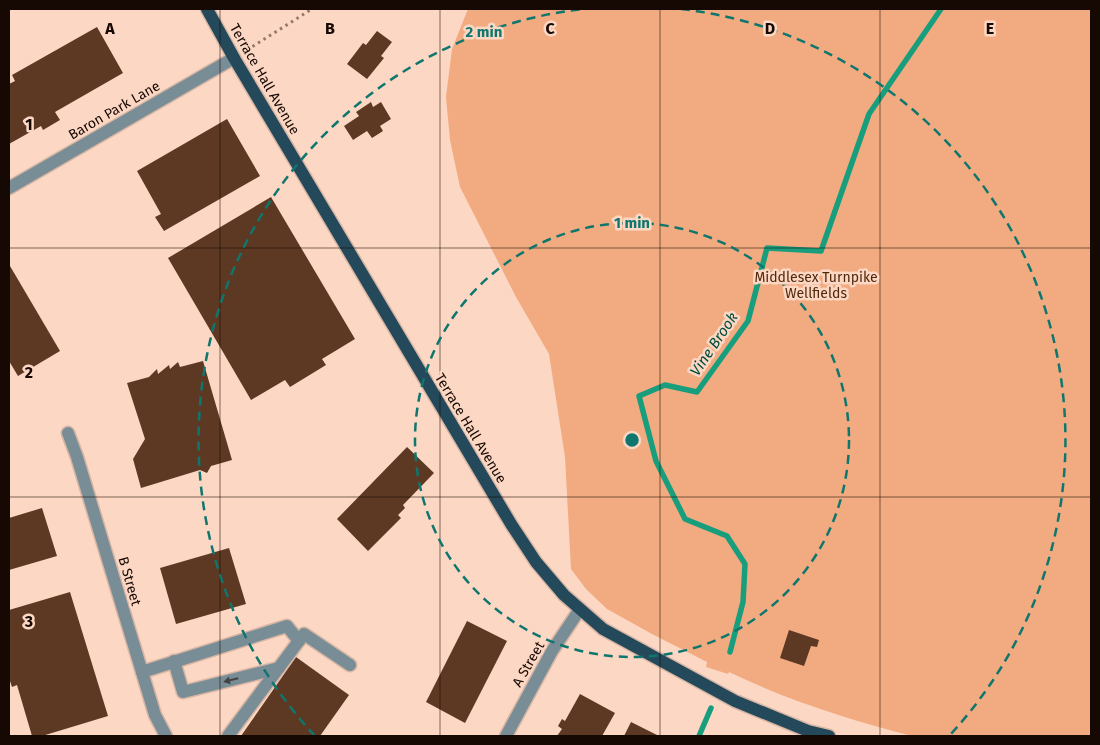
<svg xmlns="http://www.w3.org/2000/svg" width="1100" height="745" font-family="'Fira Sans',sans-serif">
  <style>
    .green { fill: #f2ab81 }
    .lines { fill: none; stroke-linecap: round; stroke-linejoin: round }
    .stream { stroke: #199e7d; stroke-width: 5.5 }
    .building { fill: #5d3924 }
    .minor-casing { stroke: #d7b6a4; stroke-width: 15 }
    .major-casing { stroke: #d7b6a4; stroke-width: 15 }
    .path { stroke: #93786b; stroke-width: 3; stroke-dasharray: 2.5 4; stroke-linecap: butt }
    .minor { stroke: #798d97; stroke-width: 12 }
    .major { stroke: #24495a; stroke-width: 12 }
    .oneway { fill: #434445 }
    .grid { fill: none; stroke: #160802; stroke-width: 1; stroke-opacity: 0.55 }
    .ring { fill: none; stroke: #0f766e; stroke-width: 2.5; stroke-dasharray: 9 6 }
    .labels { text-anchor: middle; stroke-width: 5; stroke-linejoin: round; paint-order: stroke }
    .street-label { font-size: 14px; fill: #160802; stroke: #fcd7c3 }
    .park-label { font-size: 14px; fill: #52280b; stroke: #fcd7c3 }
    .water-label { font-size: 15px; font-style: italic; fill: #004d3b; stroke: #fcd7c3 }
    .grid-label { font-size: 16px; text-anchor: middle; font-weight: bold; fill: #160802; stroke: #fcd7c3; stroke-width: 5; stroke-linejoin: round; paint-order: stroke }
    .centre { fill: #0f766e; stroke: #fcd7c3; stroke-width: 2.5 }
    .ring-label { font-size: 15px; text-anchor: middle; font-weight: bold; fill: #0f766e; stroke: #fcd7c3; stroke-width: 5; stroke-linejoin: round; paint-order: stroke }
  </style>
  <rect width="100%" height="100%" fill="#fcd7c3"/>
  <!-- green -->
  <path class="green" d="M468 9H1091V736H912C850 720 787 700 729 672L728 674 706 667 707 662 652 634 607 609 586 589 571 569 565 457 549 354 516 297 460 187 450 140 446 97 452 49Z"/>
  <g class="lines">
    <!-- stream -->
    <g class="stream">
      <polyline points="730,652 743,602 745,564 727,536 685,519 656,461 639,396 665,385 697,392 748,321 767,248 821,251 869,114 941,9"/>
      <polyline points="699,736 711,708"/>
    </g>
  </g>
  <!-- building -->
  <g class="building">
    <polygon points="97,27 123,73 55,112 60,120 43,130 41,126 9,144 9,84 15,81 12,75"/>
    <polygon points="377,31 392,42 381,56 384,58 367,79 347,64 363,43 366,45"/>
    <polygon points="371,102 373,107 381,102 391,119 380,126 383,131 372,138 367,131 353,140 344,126 359,116 356,112"/>
    <polygon points="227,119 260,176 164,231 155,217 161,214 137,171"/>
    <polygon points="271,197 355,339 322,359 326,365 290,387 285,380 251,400 168,258"/>
    <polygon points="10,266 60,351 18,376 9,361 9,267"/>
    <polygon points="203,361 232,460 211,466 207,473 200,470 141,488 133,459 145,439 127,383 149,377 157,369 158,374 169,365 170,369 178,362 180,367"/>
    <polygon points="407,447 434,473 403,505 405,508 398,515 401,518 368,551 337,519"/>
    <polygon points="42,508 57,556 9,570 9,518"/>
    <polygon points="229,548 246,604 176,624 160,568"/>
    <polygon points="70,592 108,716 42,736 32,736 17,685 12,687 9,678 9,610"/>
    <polygon points="467,621 507,641 465,723 426,702"/>
    <polygon points="789,630 819,640 817,647 811,646 804,666 780,658"/>
    <polygon points="296,657 349,695 320,736 241,736"/>
    <polygon points="580,694 615,713 602,736 557,736 562,729 558,726 562,719 565,721"/>
    <polygon points="631,722 659,736 624,736"/>
  </g>
  <g class="lines">
    <defs>
      <g id="minor">
        <polyline points="9,188 234,58"/>
        <polyline points="68,433 77,457 155,715 166,736"/>
        <polyline points="174,661 183,692 279,668"/>
        <polyline points="142,672 287,626 299,641"/>
        <polyline points="228,736 304,634 350,665"/>
        <polyline points="506,736 552,651 580,609"/>
      </g>
      <polyline id="major" points="207,9 234,58 511,524 536,562 564,595 603,629 735,701 808,731 829,736"/>
    </defs>
    <!-- minor casing -->
    <use href="#minor" class="minor-casing"/>
    <!-- major casing -->
    <use href="#major" class="major-casing"/>
    <!-- path -->
    <polyline class="path" points="247,50 312,9"/>
    <!-- minor -->
    <use href="#minor" class="minor"/>
    <!-- major -->
    <use href="#major" class="major"/>
  </g>
  <!-- one-way arrows -->
  <defs><path id="oneway-solid" d="M-6-.8H1V-3.2L6.5 0L1 3.2V.8H-6Z" transform="scale(1.25)"/></defs>
  <use class="oneway" href="#oneway-solid" transform="translate(231 680) rotate(166)"/>
  <!-- grid -->
  <path class="grid" d="M220 9V736M440 9V736M660 9V736M880 9V736M9 248H1091M9 497H1091"/>
  <!-- distance rings -->
  <g class="ring">
    <circle cx="632" cy="440" r="217"/>
    <path d="M315 736A434 434 0 0 1 583 9M681 9A434 434 0 0 1 949 736"/>
  </g>
  <g class="labels">
    <!-- street labels -->
    <g class="street-label">
      <text transform="translate(265 79) rotate(60)" y="5">Terrace Hall Avenue</text>
      <text transform="translate(114 110) rotate(-30)" y="5">Baron Park Lane</text>
      <text transform="translate(471 428) rotate(59)" y="5">Terrace Hall Avenue</text>
      <text transform="translate(130 581) rotate(74)" y="5">B Street</text>
      <text transform="translate(528 664) rotate(-60)" y="5">A Street</text>
    </g>
    <!-- park labels -->
    <g class="park-label">
      <text x="816" y="282">Middlesex Turnpike<tspan x="816" dy="16">Wellfields</tspan></text>
    </g>
    <!-- water labels -->
    <g class="water-label">
      <text transform="translate(714 344) rotate(-56)" y="5">Vine Brook</text>
    </g>
  </g>
  <g class="grid-label">
    <text x="110" y="34">A</text>
    <text x="330" y="34">B</text>
    <text x="550" y="34">C</text>
    <text x="770" y="34">D</text>
    <text x="990" y="34">E</text>
    <text x="29" y="130">1</text>
    <text x="29" y="378">2</text>
    <text x="29" y="627">3</text>
  </g>
  <circle cx="632" cy="440" r="8" class="centre"/>
  <g class="ring-label">
    <text x="484" y="37">2 min</text>
    <text x="632" y="228">1 min</text>
  </g>
  <!-- border -->
  <rect width="1100" height="745" fill="none" stroke="#160802" stroke-width="20"/>
</svg>
